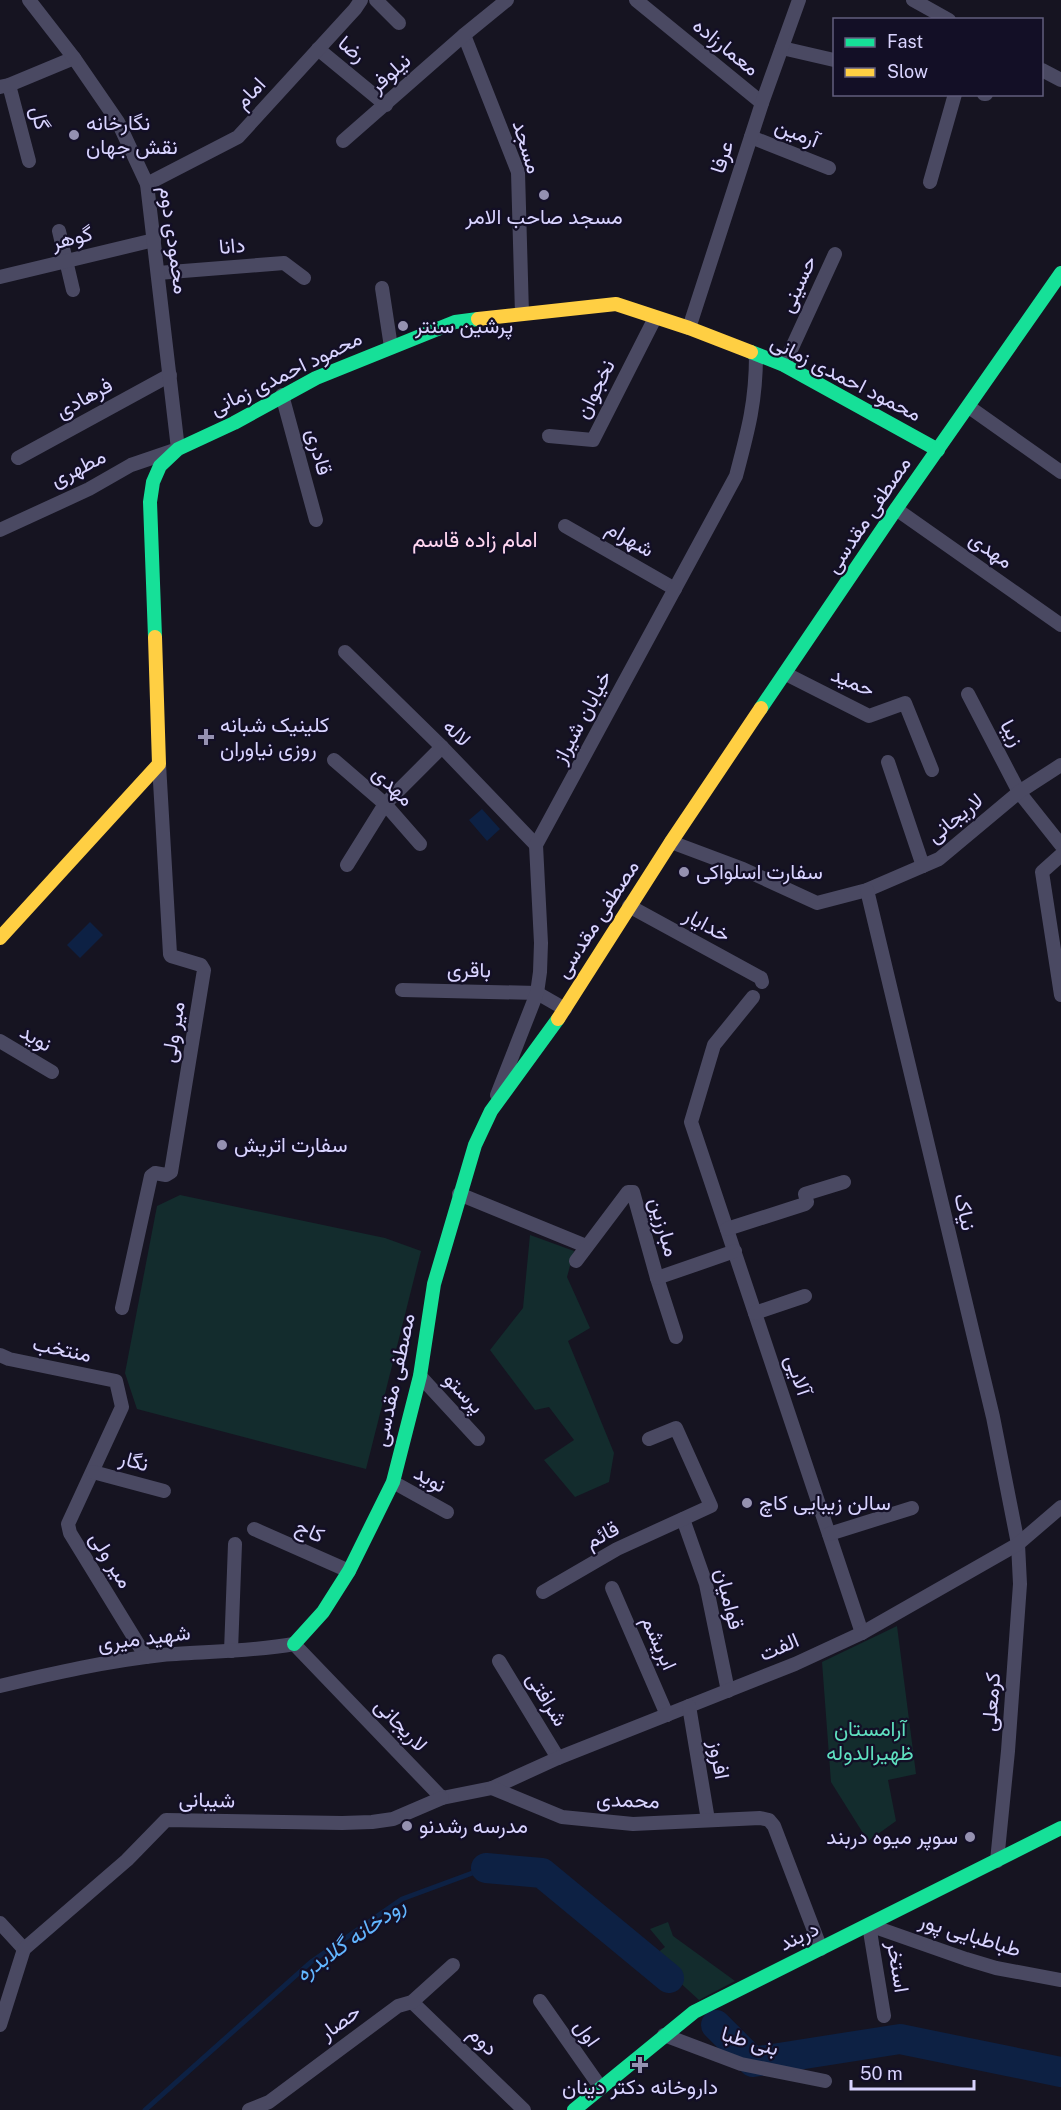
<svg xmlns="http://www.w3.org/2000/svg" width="1061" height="2110" font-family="'Public Sans',Vazirmatn,sans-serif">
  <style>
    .green { fill: #132c2d }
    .water { fill: #0d2144 }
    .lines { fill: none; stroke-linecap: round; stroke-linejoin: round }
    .stream { stroke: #0d2144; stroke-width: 5 }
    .river { stroke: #0d2144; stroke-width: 30 }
    .street { stroke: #4a4962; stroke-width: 14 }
    .fast { stroke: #16e098; stroke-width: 14 }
    .slow { stroke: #ffcf43; stroke-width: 14 }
    .poi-dot { fill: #9591b1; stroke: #130f26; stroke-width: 2 }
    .labels { text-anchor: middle; stroke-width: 4.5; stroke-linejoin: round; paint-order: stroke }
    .street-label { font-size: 21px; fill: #d9d4ff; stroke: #130f26 }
    .poi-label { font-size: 21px; fill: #d9d4ff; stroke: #130f26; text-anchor: start }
    .park-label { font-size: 21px; fill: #5fe0c0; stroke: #130f26 }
    .neighbourhood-label { font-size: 22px; fill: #ffd6f0; stroke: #130f26 }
    .water-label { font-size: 22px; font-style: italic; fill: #62b6ff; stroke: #130f26 }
  </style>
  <rect width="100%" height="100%" fill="#161421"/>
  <!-- green -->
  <g class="green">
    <polygon points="180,1195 385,1238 421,1251 366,1469 137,1409 125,1373 157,1206"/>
    <polygon points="530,1235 574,1251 567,1277 590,1328 568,1341 614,1453 609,1482 575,1497 544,1460 574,1440 549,1407 535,1410 490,1350 523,1308"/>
    <polygon points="897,1626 916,1774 888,1780 896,1821 868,1841 831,1782 822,1662"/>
    <polygon points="668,1922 673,1936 735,1981 699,2000 652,1957 665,1947 650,1929"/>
  </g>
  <!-- water -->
  <g class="water">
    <polygon points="482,809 500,829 487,841 469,820"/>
    <polygon points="90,922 103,935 80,958 67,945"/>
  </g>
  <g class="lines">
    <!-- stream -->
    <polyline class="stream" points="145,2110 311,1962 402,1899 486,1868"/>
    <!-- river -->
    <g class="river">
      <polyline points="486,1868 542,1873 669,1978"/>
      <polyline points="716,2025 753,2062 900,2039 1061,2072"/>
    </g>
    <!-- street -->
    <g class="street">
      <polyline points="376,0 399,23"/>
      <polyline points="636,0 762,103"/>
      <polyline points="913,0 949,20"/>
      <polyline points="464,35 518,172 522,314"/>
      <polyline points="782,48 834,60"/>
      <polyline points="318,49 386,105"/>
      <polyline points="1042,70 1061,80"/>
      <polyline points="9,85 29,161"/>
      <polyline points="0,87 9,85 74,58"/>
      <polyline points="984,94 986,94"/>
      <polyline points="751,137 829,168"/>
      <polyline points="343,141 464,35 507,0"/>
      <polyline points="930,182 955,94"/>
      <polyline points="147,184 238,137 355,9 361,0"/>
      <polyline points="59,231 73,290"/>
      <polyline points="158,273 284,263 304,278"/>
      <polyline points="0,277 154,240"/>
      <polyline points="382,288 391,347"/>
      <polyline points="689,328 762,103 799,0"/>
      <polyline points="784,365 835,254"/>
      <polyline points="282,395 316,520"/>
      <polyline points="969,407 1061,472"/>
      <polyline points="549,436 593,440 655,318"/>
      <polyline points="18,458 170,375"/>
      <polyline points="896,509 1061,625"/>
      <polyline points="565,526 675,589"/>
      <polyline points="0,530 89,489 131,465 178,449 147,184 118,122 74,58 29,0"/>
      <polyline points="345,652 442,747 536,845"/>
      <polyline points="786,674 869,716 905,703 932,770"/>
      <polyline points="968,694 1019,792 1061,845"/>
      <polyline points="334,760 385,804 420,844"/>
      <polyline points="888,762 923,866"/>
      <polyline points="671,842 743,869 817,903 867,890 939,859 1019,792 1061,765"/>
      <polyline points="1061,855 1042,872 1061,995"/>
      <polyline points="347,865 385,804 442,747"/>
      <polyline points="867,890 993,1417 1018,1544 1020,1584 1008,1751 997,1861"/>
      <polyline points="629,906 761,978 762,982"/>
      <polyline points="402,990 537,993 565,1009"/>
      <polyline points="753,997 714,1045 691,1122 862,1633"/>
      <polyline points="0,1041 52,1072"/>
      <path d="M497 1095 537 993 540 972 541 943 536 845 736 476C748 431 756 402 756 355"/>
      <polyline points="459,1194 586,1246"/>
      <polyline points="727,1229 805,1204 807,1202 805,1194 844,1182"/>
      <polyline points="576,1261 628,1192 633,1192 657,1278 676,1337"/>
      <polyline points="657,1278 735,1251"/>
      <polyline points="122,1308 151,1176 155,1173 166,1175 171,1172 204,970 201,965 171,956 170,954 159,764"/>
      <polyline points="755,1313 805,1296"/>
      <polyline points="0,1355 9,1359 116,1381 122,1407 68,1524 70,1533 146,1657"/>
      <polyline points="420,1376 478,1439"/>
      <polyline points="93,1472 164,1491"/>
      <polyline points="393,1482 447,1512"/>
      <polyline points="683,1519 706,1584 728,1691"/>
      <polyline points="254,1529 349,1571"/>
      <polyline points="829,1534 912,1508"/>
      <polyline points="612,1588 667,1715"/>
      <polyline points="543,1592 617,1549 711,1506 676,1428 649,1439"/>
      <polyline points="231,1651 235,1544"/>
      <polyline points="499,1661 558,1758"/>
      <path d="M0 1686C54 1673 107 1661 162 1655 206 1651 250 1652 294 1644L442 1798 492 1788 558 1758 795 1664 862 1633 1018 1544 1061 1507"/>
      <polyline points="689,1706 708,1820"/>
      <polyline points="492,1788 562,1817 633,1824 760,1818 769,1820 774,1826 821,1949"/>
      <polyline points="0,1923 24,1949"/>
      <polyline points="540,2001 601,2088"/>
      <polyline points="412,2002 524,2110"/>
      <polyline points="884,2016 869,1925 966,1959 996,1968 1061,1980"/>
      <polyline points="0,2025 24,1949 127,1860 166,1820 342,1823 372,1822 393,1819 442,1798"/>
      <polyline points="664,2035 741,2064 825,2081"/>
      <polyline points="249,2110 269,2102 398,2006 412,2002 453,1965"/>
    </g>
    <!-- fast -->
    <g class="fast">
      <polyline points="751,352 784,365 938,450"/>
      <polyline points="155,637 150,502 153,482 160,466 178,449 234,423 316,378 455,322 478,319"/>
      <polyline points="761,708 896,509 1061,273"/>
      <polyline points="294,1644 323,1612 349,1571 393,1482 420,1376 434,1284 475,1145 491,1111 558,1019"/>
      <polyline points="574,2110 694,2012 1061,1828"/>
    </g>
    <!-- slow -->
    <g class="slow">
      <polyline points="478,319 616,304 689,328 751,352"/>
      <polyline points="0,938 159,764 155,637"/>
      <polyline points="558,1019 671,842 761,708"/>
    </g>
  </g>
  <!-- markers -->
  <g class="poi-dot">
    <circle cx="74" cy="135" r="6"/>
    <circle cx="544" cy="195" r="6"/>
    <circle cx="403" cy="326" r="6"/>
    <path d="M203 728h6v6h6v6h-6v6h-6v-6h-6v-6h6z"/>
    <circle cx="684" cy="872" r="6"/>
    <circle cx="222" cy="1145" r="6"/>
    <circle cx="747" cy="1503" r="6"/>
    <circle cx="407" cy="1826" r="6"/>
    <circle cx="970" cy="1837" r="6"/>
    <path d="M637 2056h6v6h6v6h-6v6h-6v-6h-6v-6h6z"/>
  </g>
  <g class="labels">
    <!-- street labels -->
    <g class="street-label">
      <text transform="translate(726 47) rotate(39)" y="7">معمارزاده</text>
      <text transform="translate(352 49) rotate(39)" y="7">رضا</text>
      <text transform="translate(390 73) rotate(-42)" y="7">نیلوفر</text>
      <text transform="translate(250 93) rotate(-47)" y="7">امام</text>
      <text transform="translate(40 118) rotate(76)" y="7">گل</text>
      <text transform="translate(797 133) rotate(22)" y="7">آرمین</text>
      <text transform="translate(527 147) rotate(73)" y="7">مسجد</text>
      <text transform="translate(722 157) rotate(-72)" y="7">عرفا</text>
      <text transform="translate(72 238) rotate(-14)" y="7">گوهر</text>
      <text transform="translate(174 240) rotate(82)" y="7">محمودی دوم</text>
      <text transform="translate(232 246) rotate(-5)" y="7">دانا</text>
      <text transform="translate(798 284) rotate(-65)" y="7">حسینی</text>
      <text transform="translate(286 373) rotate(-26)" y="7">محمود احمدی زمانی</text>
      <text transform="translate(846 378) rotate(27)" y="7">محمود احمدی زمانی</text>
      <text transform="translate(595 389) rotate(-63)" y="7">نخجوان</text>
      <text transform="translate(84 398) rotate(-29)" y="7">فرهادی</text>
      <text transform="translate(319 452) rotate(75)" y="7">قادری</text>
      <text transform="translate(78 468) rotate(-27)" y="7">مطهری</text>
      <text transform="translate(868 515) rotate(-56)" y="7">مصطفی مقدسی</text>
      <text transform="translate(630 539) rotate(30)" y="7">شهرام</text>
      <text transform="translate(991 550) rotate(35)" y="7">مهدی</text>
      <text transform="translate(853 682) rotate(23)" y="7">حمید</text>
      <text transform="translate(582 717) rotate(-62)" y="7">خیابان شیراز</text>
      <text transform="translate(457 733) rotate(45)" y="7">لاله</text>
      <text transform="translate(1012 733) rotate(62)" y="7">زیبا</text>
      <text transform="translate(393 786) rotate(44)" y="7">مهدی</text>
      <text transform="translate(955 818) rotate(-39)" y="7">لاریجانی</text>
      <text transform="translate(597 919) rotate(-57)" y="7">مصطفی مقدسی</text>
      <text transform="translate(707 925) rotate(28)" y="7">خدایار</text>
      <text transform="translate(469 970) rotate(1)" y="7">باقری</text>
      <text transform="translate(173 1032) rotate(-81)" y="7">میر ولی</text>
      <text transform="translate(36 1038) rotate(30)" y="7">نوید</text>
      <text transform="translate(965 1212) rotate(77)" y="7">نیاک</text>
      <text transform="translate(664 1227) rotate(74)" y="7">مبارزین</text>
      <text transform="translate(62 1349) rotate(12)" y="7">منتخب</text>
      <text transform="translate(798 1375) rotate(71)" y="7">آلایی</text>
      <text transform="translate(394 1380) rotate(-78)" y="7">مصطفی مقدسی</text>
      <text transform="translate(464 1393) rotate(47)" y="7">پرستو</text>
      <text transform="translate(134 1461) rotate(15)" y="7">نگار</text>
      <text transform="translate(430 1479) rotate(29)" y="7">نوید</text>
      <text transform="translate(310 1531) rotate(24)" y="7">کاج</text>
      <text transform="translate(602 1535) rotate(-28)" y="7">قائم</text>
      <text transform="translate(111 1560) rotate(58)" y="7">میر ولی</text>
      <text transform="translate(729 1599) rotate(76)" y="7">قوامیان</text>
      <text transform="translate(144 1638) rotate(-7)" y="7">شهید میری</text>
      <text transform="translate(659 1643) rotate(66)" y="7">ابریشم</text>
      <text transform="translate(779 1647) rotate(-23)" y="7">الفت</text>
      <text transform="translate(547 1699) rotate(59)" y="7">شرافتی</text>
      <text transform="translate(991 1702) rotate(-86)" y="7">کرمعلی</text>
      <text transform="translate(401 1725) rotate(46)" y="7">لاریجانی</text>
      <text transform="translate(719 1760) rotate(80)" y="7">افروز</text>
      <text transform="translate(207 1800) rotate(1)" y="7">شیبانی</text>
      <text transform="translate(628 1800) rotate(2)" y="7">محمدی</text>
      <text transform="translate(970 1935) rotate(17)" y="7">طباطبایی پور</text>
      <text transform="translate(799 1936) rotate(-26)" y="7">دربند</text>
      <text transform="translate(898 1967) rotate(81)" y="7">استخر</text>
      <text transform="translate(340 2022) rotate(-36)" y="7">حصار</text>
      <text transform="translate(587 2033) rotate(55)" y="7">اول</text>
      <text transform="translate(483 2041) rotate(44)" y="7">دوم</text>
      <text transform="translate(750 2041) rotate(16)" y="7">بنی طبا</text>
    </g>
    <!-- poi labels -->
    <g class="poi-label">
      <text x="86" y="130">نگارخانه<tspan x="86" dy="24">نقش جهان</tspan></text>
      <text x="544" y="224" text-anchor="middle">مسجد صاحب الامر</text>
      <text x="415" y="333">پرشین سنتر</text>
      <text x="220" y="732">کلینیک شبانه<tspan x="220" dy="24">روزی نیاوران</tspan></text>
      <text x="696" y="879">سفارت اسلواکی</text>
      <text x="234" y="1152">سفارت اتریش</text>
      <text x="759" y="1510">سالن زیبایی کاچ</text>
      <text x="419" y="1833">مدرسه رشدنو</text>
      <text x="958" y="1844" text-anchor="end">سوپر میوه دربند</text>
      <text x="640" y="2094" text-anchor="middle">داروخانه دکتر دینان</text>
    </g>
    <!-- park labels -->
    <g class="park-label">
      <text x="870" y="1736">آرامستان<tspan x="870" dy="24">ظهیرالدوله</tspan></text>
    </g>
    <!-- neighbourhood labels -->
    <g class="neighbourhood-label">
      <text x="475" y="547">امام زاده قاسم</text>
    </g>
    <!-- water labels -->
    <g class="water-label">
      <text transform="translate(350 1939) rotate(-35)" y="8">رودخانه گلابدره</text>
    </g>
  </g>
  <!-- legend -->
  <rect x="833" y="18" width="210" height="78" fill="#130f26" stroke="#625e7d" stroke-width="1.5"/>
  <rect x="845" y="38" width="30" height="9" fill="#16e098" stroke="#625e7d" stroke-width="1.5"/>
  <text x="887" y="48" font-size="18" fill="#d9d4ff">Fast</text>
  <rect x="845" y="68" width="30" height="9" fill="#ffcf43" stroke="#625e7d" stroke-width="1.5"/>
  <text x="887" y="78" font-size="18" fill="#d9d4ff">Slow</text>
  <!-- scale -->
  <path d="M851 2080v9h123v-9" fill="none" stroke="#d9d4ff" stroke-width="3"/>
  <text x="860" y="2080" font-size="18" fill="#d9d4ff" stroke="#130f26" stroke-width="4.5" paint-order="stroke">50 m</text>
</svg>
